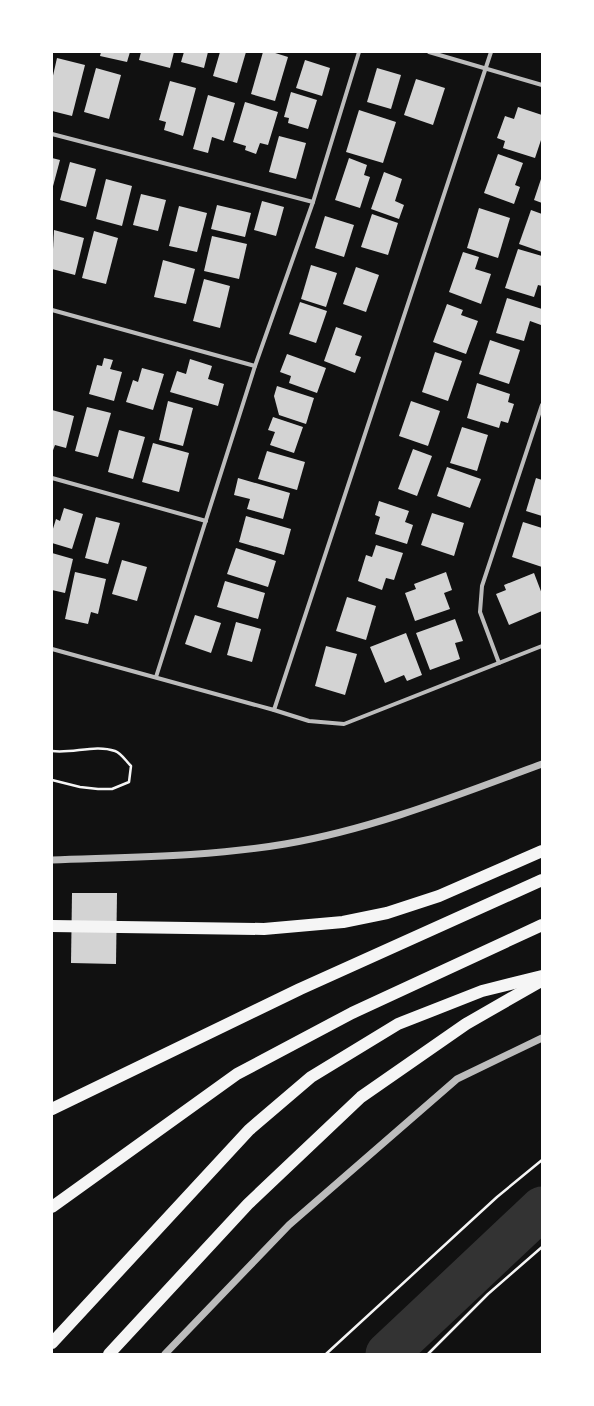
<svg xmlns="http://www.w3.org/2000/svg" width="594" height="1406" font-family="'Space Grotesk',sans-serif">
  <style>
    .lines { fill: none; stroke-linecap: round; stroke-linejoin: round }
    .river { stroke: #333; stroke-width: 43 }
    .building { fill: #d3d3d3 }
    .path { stroke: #f5f5f5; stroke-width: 2.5 }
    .minor { stroke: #bcbcbc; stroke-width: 4 }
    .tertiary { stroke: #bcbcbc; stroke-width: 7 }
    .motorway { stroke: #f5f5f5; stroke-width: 12 }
  </style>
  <rect width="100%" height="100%" fill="#111"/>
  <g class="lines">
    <!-- river -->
    <polyline class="river" points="387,1354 542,1208"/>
  </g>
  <!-- building -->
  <g class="building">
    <polygon points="101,52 130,52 127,62 100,56"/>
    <polygon points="141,52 174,52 170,68 139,60"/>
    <polygon points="184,52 208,52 204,68 181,62"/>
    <polygon points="220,52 246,52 237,83 213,76"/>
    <polygon points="263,52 272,52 288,57 275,101 251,94"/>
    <polygon points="57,58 85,65 72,116 52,111 52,80"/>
    <polygon points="305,60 330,68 322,96 296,88"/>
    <polygon points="96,68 121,75 109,119 84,112"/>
    <polygon points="377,68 401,75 391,109 367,102"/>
    <polygon points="416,79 445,88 433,125 404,115"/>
    <polygon points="170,81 196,88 183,136 164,130 166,122 159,120"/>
    <polygon points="291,92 317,100 308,129 288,123 289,118 284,117"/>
    <polygon points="208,95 235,103 224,141 212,137 208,153 193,149"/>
    <polygon points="245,102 278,112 268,145 260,143 256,154 245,150 246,146 233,142"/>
    <polygon points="518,107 542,115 542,137 535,158 503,148 505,141 497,138 505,116 514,119"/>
    <polygon points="359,110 396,122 383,163 346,152"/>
    <polygon points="279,136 306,143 296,179 269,172"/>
    <polygon points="498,154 523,163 515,185 520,187 514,204 484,193"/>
    <polygon points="52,158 60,160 52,190"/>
    <polygon points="349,158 367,165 364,175 370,177 360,208 335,200"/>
    <polygon points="70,162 96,169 86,207 60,200"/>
    <polygon points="384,172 402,179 395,201 404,205 399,219 371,209"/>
    <polygon points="542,176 542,203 534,200"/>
    <polygon points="106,179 132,186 122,226 96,219"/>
    <polygon points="141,194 166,200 158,231 133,225"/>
    <polygon points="262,201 284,207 276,236 254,230"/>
    <polygon points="217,205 251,213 245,237 211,229"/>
    <polygon points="179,206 207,213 197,252 169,246"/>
    <polygon points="479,208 510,218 498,258 467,248"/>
    <polygon points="531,210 542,214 542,252 519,244"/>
    <polygon points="372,214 398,223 388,255 361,247"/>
    <polygon points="325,216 354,225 344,257 315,248"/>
    <polygon points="54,230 84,238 75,275 52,269"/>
    <polygon points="94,231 118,238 106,284 82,278"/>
    <polygon points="212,236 247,244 239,279 204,271"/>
    <polygon points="518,249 542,256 542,286 538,285 534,297 505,288"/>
    <polygon points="463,252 479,257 475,269 491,274 481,304 449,292"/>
    <polygon points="163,260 195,269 186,304 154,297"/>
    <polygon points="311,265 337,273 326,307 301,299"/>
    <polygon points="356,267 379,275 366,312 343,304"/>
    <polygon points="204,279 230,286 220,328 193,321"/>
    <polygon points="507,298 542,309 541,325 530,321 524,341 496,333"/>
    <polygon points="300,302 327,311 316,343 289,334"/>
    <polygon points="447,304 463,310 461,315 478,321 466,354 433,342"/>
    <polygon points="336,327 362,336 355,355 361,357 355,373 324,361"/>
    <polygon points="490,340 520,350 509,384 479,374"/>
    <polygon points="435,352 462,361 448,401 422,392"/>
    <polygon points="287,354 326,368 317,393 289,383 291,376 280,372"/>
    <polygon points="104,358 113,360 110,369 122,372 114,401 89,394 97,365 102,366"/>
    <polygon points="190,359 212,366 208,379 224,384 218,406 170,392 177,371 186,374"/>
    <polygon points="142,368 164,374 153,410 126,402 133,380 138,382"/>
    <polygon points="477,383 510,394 508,402 514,404 508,423 501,421 499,428 467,418"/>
    <polygon points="277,386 314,398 306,424 279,415 274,396"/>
    <polygon points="168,401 193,408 183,446 159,440"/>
    <polygon points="411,401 440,411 428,446 399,436"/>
    <polygon points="87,407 111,413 98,457 75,451"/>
    <polygon points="52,410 74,416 66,448 55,445 52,453"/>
    <polygon points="273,417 303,427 294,453 270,445 275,432 268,430"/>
    <polygon points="462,427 488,435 477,471 450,463"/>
    <polygon points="119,430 145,437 133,479 108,472"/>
    <polygon points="153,443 189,453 179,492 142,482"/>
    <polygon points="413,449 432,456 417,496 398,489"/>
    <polygon points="267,451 305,462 297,490 258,479"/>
    <polygon points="447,467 481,479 470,508 437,496"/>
    <polygon points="238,478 290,493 283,519 247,509 250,499 234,495"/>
    <polygon points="536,478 542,480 542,516 526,511"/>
    <polygon points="379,501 409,511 405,522 413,525 407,544 375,534 380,517 375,515"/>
    <polygon points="64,508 83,514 72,549 52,543 52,532 56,519 60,521"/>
    <polygon points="432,513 464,523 454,556 421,545"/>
    <polygon points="246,516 291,529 284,555 239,542"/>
    <polygon points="96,517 120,523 108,564 85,558"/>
    <polygon points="523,522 542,528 542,567 512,557"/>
    <polygon points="376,545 403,553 394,580 386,578 382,590 358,581 366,555 372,557"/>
    <polygon points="236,548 276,561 268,587 227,574"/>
    <polygon points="52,553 73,559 65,593 52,590"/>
    <polygon points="122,560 147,567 137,601 112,594"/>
    <polygon points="75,572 106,579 98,614 91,612 88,624 65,619"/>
    <polygon points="446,572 452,590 444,593 450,609 415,621 405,593 416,589 414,584"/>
    <polygon points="534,573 542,594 542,611 509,625 496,594 506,590 504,585"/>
    <polygon points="225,581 265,593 258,619 217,607"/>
    <polygon points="347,597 376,606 366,640 336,631"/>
    <polygon points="195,615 221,623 211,653 185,644"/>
    <polygon points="455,619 463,641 455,643 460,659 430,670 416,633"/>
    <polygon points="236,622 261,629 252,662 227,655"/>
    <polygon points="406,633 422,675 407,681 404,675 385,683 370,647"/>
    <polygon points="326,646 357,654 345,695 315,686"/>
    <polygon points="72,893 117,893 116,964 71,963"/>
  </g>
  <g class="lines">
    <!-- path -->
    <g class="path">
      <path d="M52 751C72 754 95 744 115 751 121 753 126 761 131 766L129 782 112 789H98L80 787 52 780"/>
      <polyline points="326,1354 497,1197 542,1160"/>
      <polyline points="428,1354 488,1294 542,1247"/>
    </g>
    <!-- minor -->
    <g class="minor">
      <polyline points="429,52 542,85"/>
      <polyline points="52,134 313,202"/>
      <polyline points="52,310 255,366"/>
      <polyline points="52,478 206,521"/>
      <polyline points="52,649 274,710 491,52"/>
      <polyline points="499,663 480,612 482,586 542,405"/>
      <polyline points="156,677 255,366 313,202 359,52"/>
      <polyline points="274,710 309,721 344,724 542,646"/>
    </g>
    <!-- tertiary -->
    <g class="tertiary">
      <path d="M52 860C130 857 208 857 285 844 373 829 458 795 542 764"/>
      <polyline points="165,1354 289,1225 457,1079 542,1038"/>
    </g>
    <!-- motorway -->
    <g class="motorway">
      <polyline points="52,926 264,929 343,922 387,913 439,896 542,851"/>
      <polyline points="52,1109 300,989 542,880"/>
      <polyline points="52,1207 237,1074 352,1013 542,925"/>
      <polyline points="52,1343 249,1130 311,1077 398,1024 482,991 542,976"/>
      <polyline points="109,1354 248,1204 361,1097 466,1024 541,981"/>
    </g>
  </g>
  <!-- border -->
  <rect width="594" height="1406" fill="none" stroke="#ffffff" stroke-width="106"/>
</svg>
